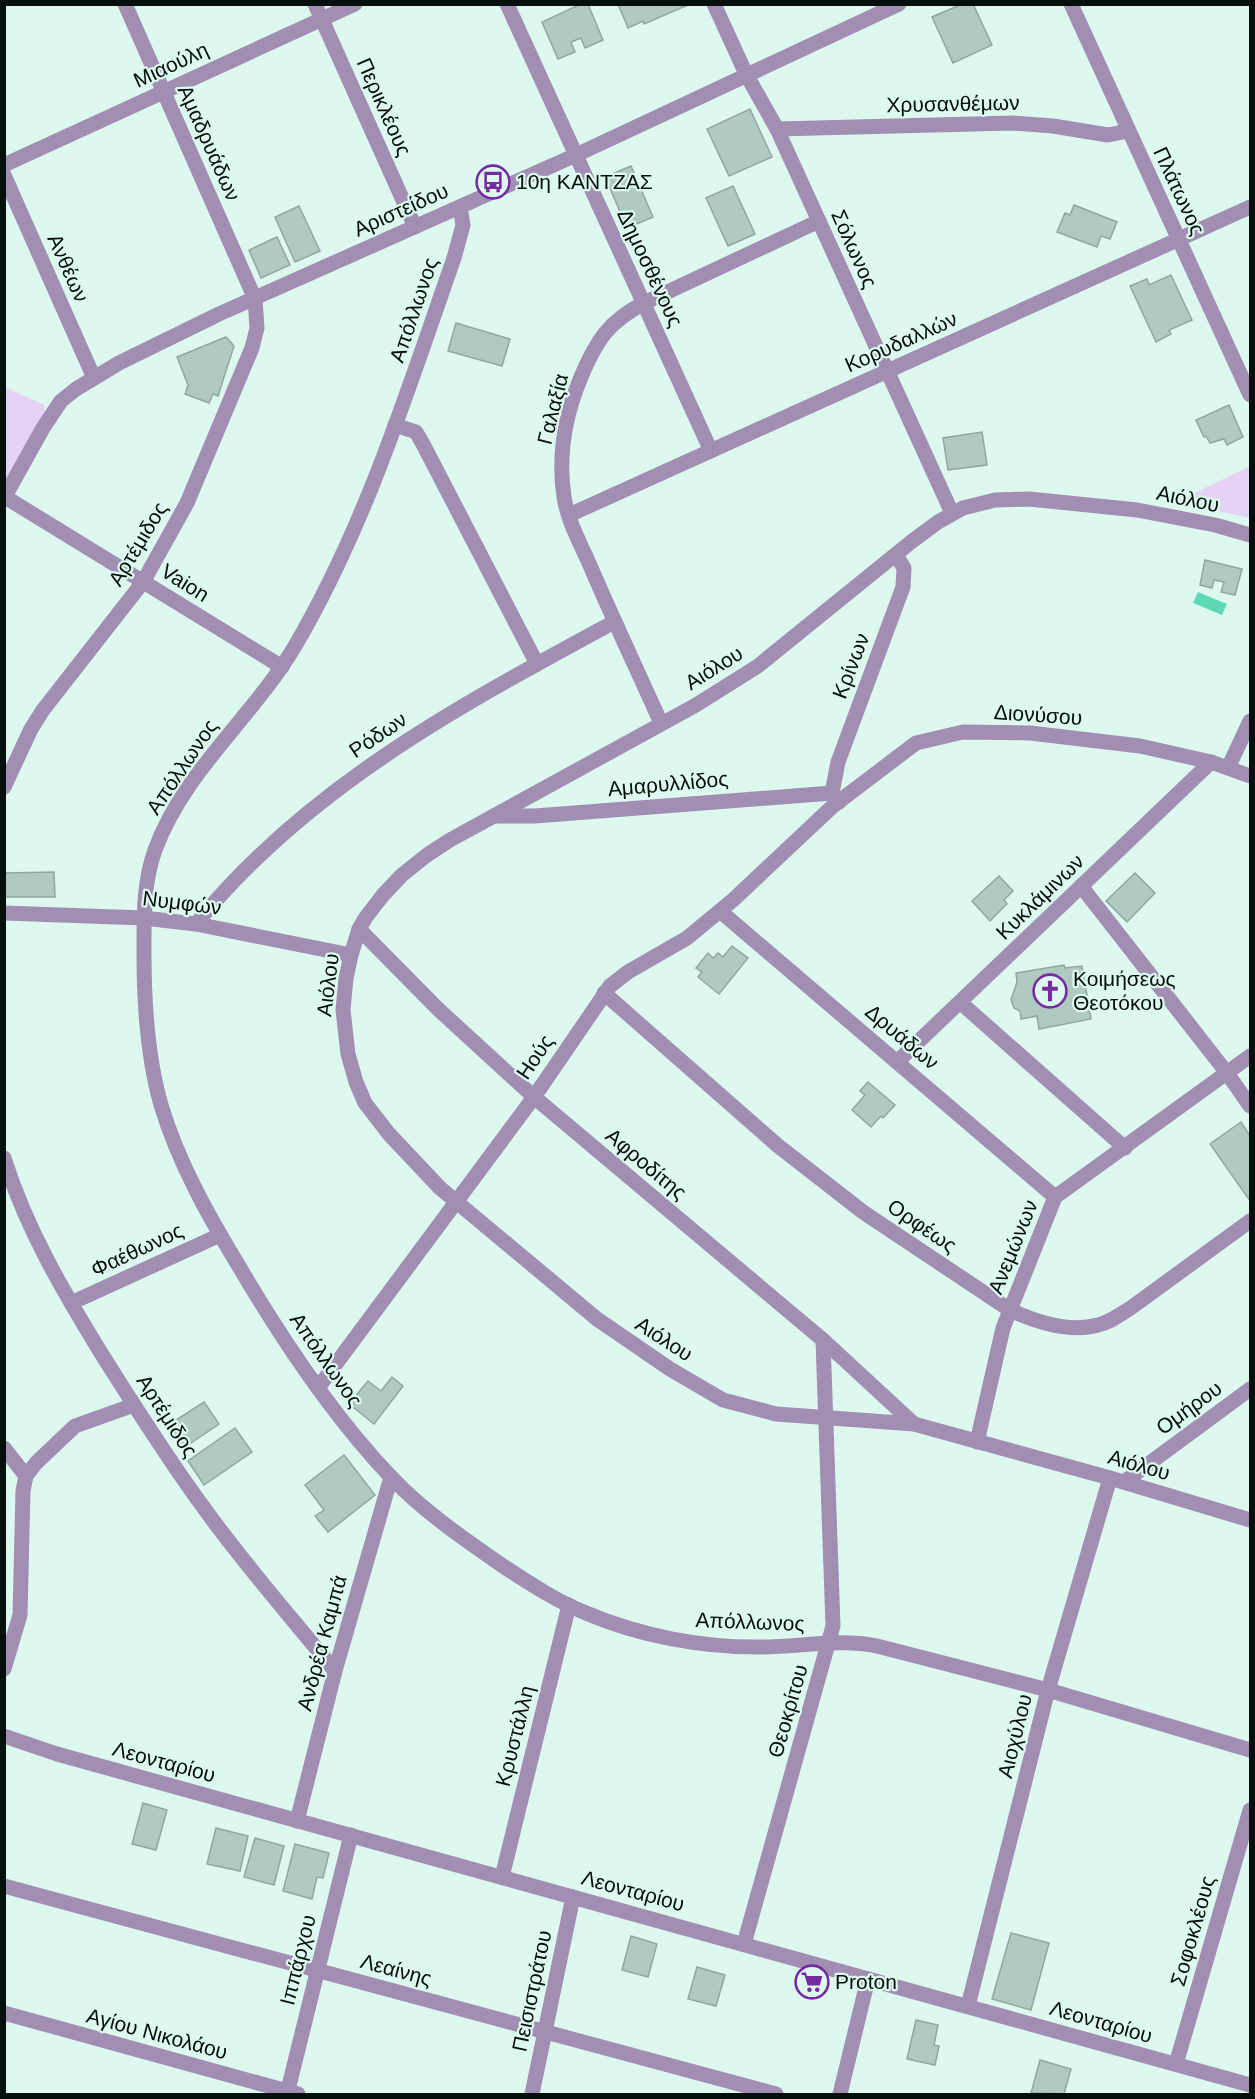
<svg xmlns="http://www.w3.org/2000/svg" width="1255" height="2099" font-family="Helvetica,sans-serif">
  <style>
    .green { fill: #e5d3f5 }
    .water { fill: #5cdab5 }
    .building { fill: #afcac0; stroke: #8ea89e; stroke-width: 1.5 }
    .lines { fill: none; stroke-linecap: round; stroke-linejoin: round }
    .minor { stroke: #a18eb2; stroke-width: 15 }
    .labels { text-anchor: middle; stroke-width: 4.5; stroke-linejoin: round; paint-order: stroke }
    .street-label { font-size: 21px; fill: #050f0b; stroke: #ddf9ef }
    .poi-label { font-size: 21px; fill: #050f0b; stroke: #ddf9ef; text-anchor: start }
  </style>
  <rect width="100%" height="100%" fill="#ddf9ef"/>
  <!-- green -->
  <g class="green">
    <polygon points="5,387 44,405 45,414 5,485"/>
    <polygon points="1250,466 1250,518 1176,502"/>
  </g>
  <!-- water -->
  <polygon class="water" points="1198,592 1227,604 1222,615 1193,603"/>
  <!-- building -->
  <g class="building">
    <polygon points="581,4 588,4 603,40 585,48 581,38 571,42 575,52 558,59 542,22"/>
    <polygon points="618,4 687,4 688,5 644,24 643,21 628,28"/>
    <polygon points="962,4 973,4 992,45 953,63 932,17"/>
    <polygon points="750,109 772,157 729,176 707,129"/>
    <polygon points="631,166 653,217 627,228 605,177"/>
    <polygon points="733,186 755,234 728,246 706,198"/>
    <polygon points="1074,205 1117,222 1110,239 1101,236 1097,247 1057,232 1065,213 1070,215"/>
    <polygon points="299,206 320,251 295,262 275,217"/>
    <polygon points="277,237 290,265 261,278 249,250"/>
    <polygon points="1171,275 1192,320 1169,330 1171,334 1156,342 1130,286 1147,279 1149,285"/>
    <polygon points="456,323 510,339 502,366 448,351"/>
    <polygon points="226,337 234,346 218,396 213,394 209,403 185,394 188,385 177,357"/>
    <polygon points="1229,405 1243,437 1227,445 1224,439 1210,443 1206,436 1204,437 1196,420"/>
    <polygon points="982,432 987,465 948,470 943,438"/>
    <polygon points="1205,560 1242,569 1235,595 1221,592 1224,582 1214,580 1212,588 1200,585"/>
    <polygon points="54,872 55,897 5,897 5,873"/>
    <polygon points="1135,873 1155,893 1127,922 1106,901"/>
    <polygon points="999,876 1013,891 1004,900 1007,904 990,921 972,901"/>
    <polygon points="732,946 748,958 719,994 698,977 702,972 696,968 708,953 713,958 718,953 723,957"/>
    <polygon points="1064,965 1065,968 1082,966 1091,1019 1039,1029 1037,1016 1021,1019 1020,1011 1014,1008 1011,1000 1017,982 1016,973"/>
    <polygon points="868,1082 895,1105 883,1118 881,1116 871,1127 852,1110 865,1095 860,1091"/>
    <polygon points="1241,1122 1250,1136 1250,1201 1210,1144"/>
    <polygon points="392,1377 403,1386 374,1424 349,1404 368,1381 381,1391"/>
    <polygon points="204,1402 219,1424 185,1447 170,1424"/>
    <polygon points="235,1428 252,1452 204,1485 188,1461"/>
    <polygon points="344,1455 375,1495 328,1532 315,1516 324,1510 305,1485"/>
    <polygon points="143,1803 167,1810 156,1850 132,1844"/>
    <polygon points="216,1828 248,1836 240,1871 207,1864"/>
    <polygon points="255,1838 284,1846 274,1885 244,1877"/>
    <polygon points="295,1844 329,1853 323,1878 317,1877 312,1899 283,1891"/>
    <polygon points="1011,1933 1049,1943 1031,2010 992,1999"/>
    <polygon points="631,1936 657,1944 648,1977 622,1970"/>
    <polygon points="697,1967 725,1975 716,2006 688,1999"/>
    <polygon points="916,2020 938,2025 934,2045 939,2046 935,2065 907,2059"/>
    <polygon points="1040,2060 1071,2069 1064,2094 1031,2093"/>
  </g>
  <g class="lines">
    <!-- minor -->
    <g class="minor">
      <polyline points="315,4 415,227"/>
      <polyline points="507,4 711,451"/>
      <polyline points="714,4 746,74 777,129 952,513"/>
      <polyline points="1071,4 1250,395"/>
      <polyline points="777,129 1012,123 1053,126 1108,135 1128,131"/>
      <polyline points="4,165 355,4"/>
      <polyline points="4,175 94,378"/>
      <path d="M460 207 463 225 454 258C408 389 366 525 295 646 253 717 184 771 155 850 143 883 144 919 144 954 144 1004 147 1056 161 1105 178 1162 209 1217 240 1268 283 1341 332 1415 391 1477 423 1511 464 1539 503 1566 529 1583 556 1601 586 1613 640 1636 703 1648 763 1647 800 1647 840 1638 877 1646L1048 1690 1250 1750"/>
      <polyline points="395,425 416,432 423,444 537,664"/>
      <polyline points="5,497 282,667"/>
      <polyline points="4,498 43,428 61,401 76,389 119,363 219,314 576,155 899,4"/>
      <polyline points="569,515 1250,207"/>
      <polyline points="1250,535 1215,525 1137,510 1029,499 995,500 963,508 938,522 911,542 758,666 696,705 450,840 427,855 402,875 383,895 366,917 359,929 351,955 346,978 343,1010 348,1054 356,1082 365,1103 389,1134 440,1188 597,1319 670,1369 723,1400 776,1414 914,1424 1110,1478 1250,1520"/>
      <path d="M661 723C638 672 614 621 592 570 582 546 568 523 564 497 558 457 565 415 581 377 596 341 608 322 644 303L819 221"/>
      <polyline points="1228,768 1250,721"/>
      <polyline points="4,787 31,729 43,710 143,582 187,503 252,348 257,328 255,299 125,4"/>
      <polyline points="832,793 838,762 903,587 904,568 896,555"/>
      <polyline points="496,816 535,816 832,793 839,802"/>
      <polyline points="1081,886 1227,1073 1250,1106"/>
      <polyline points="720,911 1055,1197"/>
      <polyline points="4,913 144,918 196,924 351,955"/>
      <path d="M196 924C308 786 461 705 614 622"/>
      <polyline points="359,929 438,1009 534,1097 823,1340 914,1424"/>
      <path d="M604 993 777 1145 863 1212 1010 1310C1036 1322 1070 1333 1098 1325 1111 1322 1121 1314 1132 1307L1250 1221"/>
      <polyline points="961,1003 1125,1148"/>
      <polyline points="898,1061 1211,762"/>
      <path d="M4 1158C26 1228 63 1291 101 1353 134 1405 167 1458 204 1508 244 1564 291 1617 335 1671"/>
      <polyline points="71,1303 220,1235"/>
      <polyline points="318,1388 534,1097 610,986 628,972 687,938 733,900 833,806 916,743 963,732 1030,733 1140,746 1211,762 1250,776"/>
      <polyline points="977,1442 1003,1328 1055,1197 1250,1056"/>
      <polyline points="4,1448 26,1476"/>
      <polyline points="1124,1482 1250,1389"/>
      <polyline points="4,1669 20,1615 23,1491 26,1476 36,1463 75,1426 134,1405"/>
      <polyline points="4,1736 57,1754 1250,2085"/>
      <polyline points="297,1821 335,1671 391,1477"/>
      <polyline points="502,1877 569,1605"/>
      <polyline points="4,1886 776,2094"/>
      <polyline points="744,1944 833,1626 823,1340"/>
      <polyline points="968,2006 1048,1690 1110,1478"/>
      <polyline points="4,2013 298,2094"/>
      <polyline points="1176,2064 1250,1810"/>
      <polyline points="287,2094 351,1835"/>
      <polyline points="532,2094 573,1897"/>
      <polyline points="840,2094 868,1979"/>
    </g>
  </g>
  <!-- icons -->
  <defs>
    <symbol id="bus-ring" viewBox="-11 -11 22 22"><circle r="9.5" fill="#ddf9ef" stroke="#742c9f" stroke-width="1.5"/><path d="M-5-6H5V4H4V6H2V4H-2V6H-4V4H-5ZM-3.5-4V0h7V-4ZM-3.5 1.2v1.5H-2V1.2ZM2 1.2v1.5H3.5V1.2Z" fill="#742c9f"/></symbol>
    <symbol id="church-ring" viewBox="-11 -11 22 22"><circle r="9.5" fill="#ddf9ef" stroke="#742c9f" stroke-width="1.5"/><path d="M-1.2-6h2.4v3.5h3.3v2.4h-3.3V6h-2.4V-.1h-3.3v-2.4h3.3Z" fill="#742c9f"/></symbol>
    <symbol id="supermarket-ring" viewBox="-11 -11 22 22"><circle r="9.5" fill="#ddf9ef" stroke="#742c9f" stroke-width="1.5"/><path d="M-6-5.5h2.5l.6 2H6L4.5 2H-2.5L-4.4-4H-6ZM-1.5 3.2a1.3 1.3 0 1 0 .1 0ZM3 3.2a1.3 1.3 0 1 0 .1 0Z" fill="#742c9f"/></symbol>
  </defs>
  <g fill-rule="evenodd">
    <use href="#bus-ring" x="474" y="163" width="38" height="38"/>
    <use href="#church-ring" x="1031" y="972" width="38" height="38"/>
    <use href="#supermarket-ring" x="793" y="1963" width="38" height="38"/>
  </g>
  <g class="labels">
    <!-- street labels -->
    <g class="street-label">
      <text transform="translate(171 65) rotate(-25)" y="7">Μιαούλη</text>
      <text transform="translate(953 104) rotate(-1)" y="7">Χρυσανθέμων</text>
      <text transform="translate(384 107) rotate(66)" y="7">Περικλέους</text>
      <text transform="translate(209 143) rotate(66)" y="7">Αμαδρυάδων</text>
      <text transform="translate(1179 191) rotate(65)" y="7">Πλάτωνος</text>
      <text transform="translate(401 210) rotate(-24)" y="7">Αριστείδου</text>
      <text transform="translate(854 249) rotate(66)" y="7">Σόλωνος</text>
      <text transform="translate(68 268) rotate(66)" y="7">Ανθέων</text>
      <text transform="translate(650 268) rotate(65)" y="7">Δημοσθένους</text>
      <text transform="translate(414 310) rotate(-71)" y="7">Απόλλωνος</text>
      <text transform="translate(901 342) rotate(-24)" y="7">Κορυδαλλών</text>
      <text transform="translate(553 409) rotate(-76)" y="7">Γαλαξία</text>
      <text transform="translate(1188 499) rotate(12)" y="7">Αιόλου</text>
      <text transform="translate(138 544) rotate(-59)" y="7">Αρτέμιδος</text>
      <text transform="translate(185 583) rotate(32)" y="7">Vaion</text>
      <text transform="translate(851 666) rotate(-69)" y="7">Κρίνων</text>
      <text transform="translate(714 668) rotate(-32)" y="7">Αιόλου</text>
      <text transform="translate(1038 715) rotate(4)" y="7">Διονύσου</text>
      <text transform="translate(378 735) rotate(-34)" y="7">Ρόδων</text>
      <text transform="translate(182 767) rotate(-56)" y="7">Απόλλωνος</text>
      <text transform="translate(668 784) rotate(-5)" y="7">Αμαρυλλίδος</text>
      <text transform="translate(1040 897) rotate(-44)" y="7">Κυκλάμινων</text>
      <text transform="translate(182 903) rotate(7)" y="7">Νυμφών</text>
      <text transform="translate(328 985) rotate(-83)" y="7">Αιόλου</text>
      <text transform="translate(902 1037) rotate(40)" y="7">Δρυάδων</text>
      <text transform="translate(535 1057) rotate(-56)" y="7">Ηούς</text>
      <text transform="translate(646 1164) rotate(40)" y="7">Αφροδίτης</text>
      <text transform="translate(922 1226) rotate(34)" y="7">Ορφέως</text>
      <text transform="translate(1013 1247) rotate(-68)" y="7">Ανεμώνων</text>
      <text transform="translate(137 1250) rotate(-25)" y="7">Φαέθωνος</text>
      <text transform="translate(664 1339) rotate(33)" y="7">Αιόλου</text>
      <text transform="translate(326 1360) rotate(55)" y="7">Απόλλωνος</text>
      <text transform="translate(1189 1408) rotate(-36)" y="7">Ομήρου</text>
      <text transform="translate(167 1416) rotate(57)" y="7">Αρτέμιδος</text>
      <text transform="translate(1139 1465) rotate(16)" y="7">Αιόλου</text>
      <text transform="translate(750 1622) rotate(2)" y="7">Απόλλωνος</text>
      <text transform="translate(322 1643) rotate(-75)" y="7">Ανδρέα Καμπά</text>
      <text transform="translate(788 1711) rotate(-74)" y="7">Θεοκρίτου</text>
      <text transform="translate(515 1736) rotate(-76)" y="7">Κρυστάλλη</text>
      <text transform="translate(1015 1736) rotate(-76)" y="7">Αιοχύλου</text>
      <text transform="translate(164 1762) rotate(15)" y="7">Λεονταρίου</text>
      <text transform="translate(633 1891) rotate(15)" y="7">Λεονταρίου</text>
      <text transform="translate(1193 1931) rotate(-74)" y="7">Σοφοκλέους</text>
      <text transform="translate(298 1960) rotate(-76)" y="7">Ιππάρχου</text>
      <text transform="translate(396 1970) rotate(15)" y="7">Λεαίνης</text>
      <text transform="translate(532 1991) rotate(-78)" y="7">Πεισιστράτου</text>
      <text transform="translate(1101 2022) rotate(16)" y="7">Λεονταρίου</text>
      <text transform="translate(157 2034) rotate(15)" y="7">Αγίου Νικολάου</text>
    </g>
    <!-- poi labels -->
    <g class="poi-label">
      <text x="516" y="189">10η ΚΑΝΤΖΑΣ</text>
      <text x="1073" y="986">Κοιμήσεως<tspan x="1073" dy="24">Θεοτόκου</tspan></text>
      <text x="835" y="1989">Proton</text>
    </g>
  </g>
  <!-- border -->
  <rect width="1255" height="2099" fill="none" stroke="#050f0b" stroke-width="12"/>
</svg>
